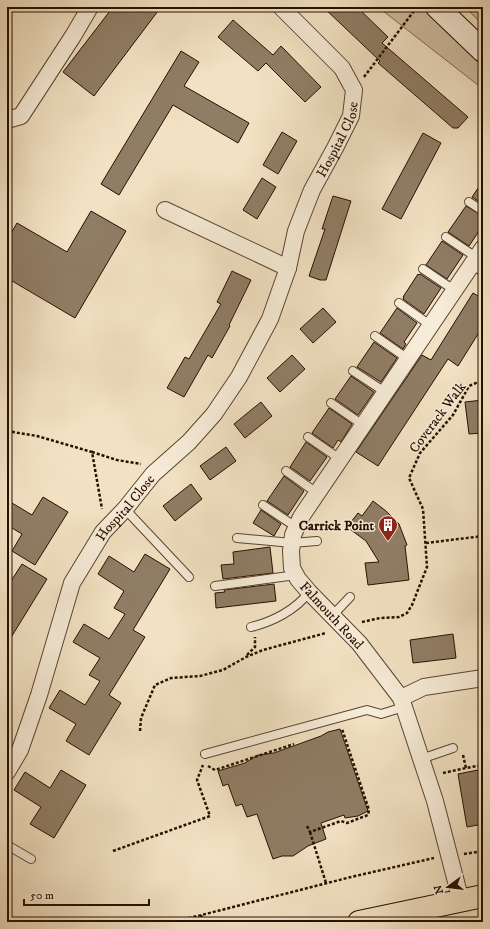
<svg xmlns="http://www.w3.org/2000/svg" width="490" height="929" font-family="'IM FELL DW Pica',serif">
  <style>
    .green { fill: #cfbea2; stroke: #7a6651 }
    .building { fill: #907d65; stroke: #260f00 }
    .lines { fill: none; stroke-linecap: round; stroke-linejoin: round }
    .lane-casing { stroke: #594431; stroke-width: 10 }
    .street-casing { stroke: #594431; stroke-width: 18 }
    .secondary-casing { stroke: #260f00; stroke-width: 24 }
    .highway-casing { stroke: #260f00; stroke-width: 24 }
    .path { stroke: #260f00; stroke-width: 2.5; stroke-dasharray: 3 2; stroke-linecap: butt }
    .lane { stroke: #f7ecd8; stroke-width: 8 }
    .street { stroke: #f7ecd8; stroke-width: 16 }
    .secondary { stroke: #f7ecd8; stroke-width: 22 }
    .highway { stroke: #f2e2c3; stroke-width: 22 }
    .labels { text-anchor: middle; stroke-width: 3; stroke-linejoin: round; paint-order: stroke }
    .street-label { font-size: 14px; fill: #260f00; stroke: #f7ecd8 }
    .poi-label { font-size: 14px; font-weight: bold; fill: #260f00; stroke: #f7ecd8; text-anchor: end }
  </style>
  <rect width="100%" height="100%" fill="#f2e2c3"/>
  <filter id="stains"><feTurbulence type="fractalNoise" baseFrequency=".005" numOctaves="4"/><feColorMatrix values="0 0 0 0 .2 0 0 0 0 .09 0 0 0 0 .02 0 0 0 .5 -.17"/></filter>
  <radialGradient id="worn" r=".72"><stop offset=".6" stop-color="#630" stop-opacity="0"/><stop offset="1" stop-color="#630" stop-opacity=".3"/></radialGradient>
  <!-- green -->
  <g class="green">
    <polygon points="378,7 435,7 483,51 483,89"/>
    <polygon points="465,7 483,7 483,25"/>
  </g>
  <!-- building -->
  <g class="building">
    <polygon points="113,7 161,7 94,96 63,72"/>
    <polygon points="323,7 357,7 388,37 382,43 468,117 458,128 453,128 378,63 380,61"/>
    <polygon points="233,20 273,55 281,46 321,87 305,102 266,63 258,71 218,37"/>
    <polygon points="181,51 199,62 184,86 249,123 238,143 173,105 119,195 101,184"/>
    <polygon points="282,132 297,141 278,174 263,165"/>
    <polygon points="423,133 441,143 401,219 382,209"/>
    <polygon points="262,178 276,187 257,219 243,210"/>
    <polygon points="483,181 483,204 472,197"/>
    <polygon points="333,196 351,201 326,280 320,280 309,276 325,229 322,229"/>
    <polygon points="466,206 483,216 483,225 469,246 448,232"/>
    <polygon points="91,211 126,231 75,318 7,278 7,240 17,223 67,252"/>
    <polygon points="442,241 463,255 447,279 426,265"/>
    <polygon points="232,271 251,280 229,325 230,326 212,358 208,355 184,397 167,388 185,357 189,359 221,304 217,302"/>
    <polygon points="418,274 419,275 420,274 441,288 424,314 403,299 404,297 403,297"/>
    <polygon points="473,293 483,299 483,326 458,366 448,359 378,466 356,452 422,355 431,360"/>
    <polygon points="323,308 336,322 313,343 300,329"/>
    <polygon points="397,308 417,323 404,342 406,344 403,349 380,333"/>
    <polygon points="374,342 397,358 381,382 357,367"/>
    <polygon points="292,355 305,369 280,392 267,378"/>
    <polygon points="351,376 374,392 358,415 335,399"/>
    <polygon points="483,400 483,433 469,434 465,402"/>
    <polygon points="261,402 272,416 245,438 234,424"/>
    <polygon points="329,408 352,424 341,442 338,440 333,448 312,433"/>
    <polygon points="306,442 327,457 310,481 290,467"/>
    <polygon points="226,447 236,461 210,480 200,466"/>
    <polygon points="284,476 304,491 288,515 267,501"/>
    <polygon points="191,484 202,499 175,521 163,506"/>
    <polygon points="43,497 68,512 35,565 12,551 22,534 7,525 7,500 32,515"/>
    <polygon points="373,501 386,511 399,524 407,545 405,546 409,580 368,585 365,563 379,562 366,541 347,527 358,513 362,516"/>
    <polygon points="261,510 281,524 274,536 253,523"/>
    <polygon points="270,547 273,573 223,579 221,565 234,564 233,552"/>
    <polygon points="145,554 170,569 133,630 145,637 109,695 121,703 89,755 66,741 76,724 49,708 60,690 85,705 100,681 89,675 100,658 73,642 84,624 109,639 125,614 114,608 124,591 98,574 109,556 134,572"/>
    <polygon points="22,564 47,579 7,644 7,579 11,581"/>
    <polygon points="274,584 276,601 216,608 215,593 225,592 224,590"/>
    <polygon points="453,634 456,658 413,663 410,640"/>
    <polygon points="340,729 368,811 358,816 345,818 344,815 321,823 326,839 308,846 293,856 282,856 273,859 257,814 247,817 242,804 236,806 228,784 223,786 218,771 245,763 258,755 274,753 321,736 328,732"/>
    <polygon points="483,769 483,824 467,827 458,774"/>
    <polygon points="61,770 86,785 54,838 30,824 41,807 14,790 25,772 50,788"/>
  </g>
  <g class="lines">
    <defs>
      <g id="lane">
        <polyline points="469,202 483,211"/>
        <polyline points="446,237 476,257"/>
        <polyline points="471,264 483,272"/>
        <polyline points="423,269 454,290"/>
        <polyline points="399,303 430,325"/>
        <polyline points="375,336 408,359"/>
        <polyline points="353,371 385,392"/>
        <polyline points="331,403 363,425"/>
        <polyline points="308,437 340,459"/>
        <polyline points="286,471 317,493"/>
        <polyline points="263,505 296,527"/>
        <polyline points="125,509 189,577"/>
        <polyline points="237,538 292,543 317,541"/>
        <polyline points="215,586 296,575"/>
        <polyline points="333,615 350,597"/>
        <path d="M251 627C272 622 296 610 309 592"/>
        <polyline points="205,754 367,710 381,714 404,707"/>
        <polyline points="421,759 453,748"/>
        <polyline points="7,845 31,859"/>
      </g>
      <g id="street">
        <polyline points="7,120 21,116 73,36 90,7"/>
        <polyline points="165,210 288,268"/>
        <polyline points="401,698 424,687 483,678"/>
        <path id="s1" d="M7 772 20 750 39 695 72 583 103 532 125 509 153 474 189 442 214 414 239 377 270 319 288 268 296 231 312 190 335 148 351 116 354 90 342 68 281 7"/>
        <polyline points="461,901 435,801 401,698 359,643 309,592 298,579 292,568 291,551 293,535 301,517 483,248"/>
      </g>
      <polyline id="secondary" points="437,7 483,51"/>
      <polyline id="highway" points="359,922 483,896"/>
    </defs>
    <!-- lane casing -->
    <use href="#lane" class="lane-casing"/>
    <!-- street casing -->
    <use href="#street" class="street-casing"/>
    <!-- secondary casing -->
    <use href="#secondary" class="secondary-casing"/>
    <!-- highway casing -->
    <use href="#highway" class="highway-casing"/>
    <!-- path -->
    <g class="path">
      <polyline points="364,77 417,7"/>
      <polyline points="7,431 37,436 92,452 102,509"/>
      <polyline points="92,452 117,460 141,464"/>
      <polyline points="426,543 483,536"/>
      <polyline points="362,622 380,618 399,617 407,613 412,605 427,567 423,509 409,478 420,453 453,415 469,386 483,380"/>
      <polyline points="247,655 255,647 255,637"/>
      <polyline points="140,731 141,718 155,685 171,678 200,676 223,670 246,657 263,650 326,633"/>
      <polyline points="463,755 466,768 483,765"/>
      <polyline points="208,766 215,770 294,744"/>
      <polyline points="443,773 466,768"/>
      <polyline points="307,826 310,832 341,821 347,823 368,815 369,810 342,729"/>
      <polyline points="310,832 326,883"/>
      <polyline points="113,851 210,816 197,780 203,765"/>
      <polyline points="464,854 483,851"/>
      <polyline points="201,915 203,922"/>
      <polyline points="174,922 351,877 434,858"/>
    </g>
    <!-- lane -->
    <use href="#lane" class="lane"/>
    <!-- street -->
    <use href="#street" class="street"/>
    <!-- secondary -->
    <use href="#secondary" class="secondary"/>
    <!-- highway -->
    <use href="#highway" class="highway"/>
  </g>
  <!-- icons -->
  <defs>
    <symbol id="building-pin" viewBox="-11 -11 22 30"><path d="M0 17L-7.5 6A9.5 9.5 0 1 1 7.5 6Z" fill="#8f2418" stroke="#f7ecd8"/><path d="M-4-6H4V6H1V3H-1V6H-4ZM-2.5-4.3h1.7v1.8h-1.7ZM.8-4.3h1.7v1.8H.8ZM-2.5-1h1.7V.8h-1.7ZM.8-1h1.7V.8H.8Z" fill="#fff"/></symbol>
  </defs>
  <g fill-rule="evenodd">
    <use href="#building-pin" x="377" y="514" width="22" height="30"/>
  </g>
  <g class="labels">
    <!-- street labels -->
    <g class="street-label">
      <text dy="5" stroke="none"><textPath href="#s1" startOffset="726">Hospital Close</textPath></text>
      <text transform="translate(437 417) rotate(-53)" y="5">Coverack Walk</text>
      <text dy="5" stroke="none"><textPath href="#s1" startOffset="293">Hospital Close</textPath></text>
      <text transform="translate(332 615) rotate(47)" y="5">Falmouth Road</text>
    </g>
    <!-- poi labels -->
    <g class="poi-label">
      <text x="374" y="530">Carrick Point</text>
    </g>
  </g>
  <!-- margin -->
  <rect width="490" height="929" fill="none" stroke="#f2e2c3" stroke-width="24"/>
  <rect x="8" y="8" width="474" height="913" fill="none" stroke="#260f00" stroke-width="2"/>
  <rect x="12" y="12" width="466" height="905" fill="none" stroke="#260f00"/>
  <!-- north arrow -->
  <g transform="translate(448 887) rotate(255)" stroke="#f7ecd8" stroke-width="3" paint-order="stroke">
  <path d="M0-3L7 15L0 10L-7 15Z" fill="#260f00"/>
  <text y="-6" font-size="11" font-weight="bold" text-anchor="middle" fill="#260f00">N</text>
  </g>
  <!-- scale -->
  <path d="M24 899v6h125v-6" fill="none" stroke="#260f00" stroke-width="2"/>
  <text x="30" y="899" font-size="12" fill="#260f00" stroke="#f7ecd8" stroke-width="3" paint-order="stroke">50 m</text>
  <rect width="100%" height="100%" filter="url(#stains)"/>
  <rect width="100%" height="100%" fill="url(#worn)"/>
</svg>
